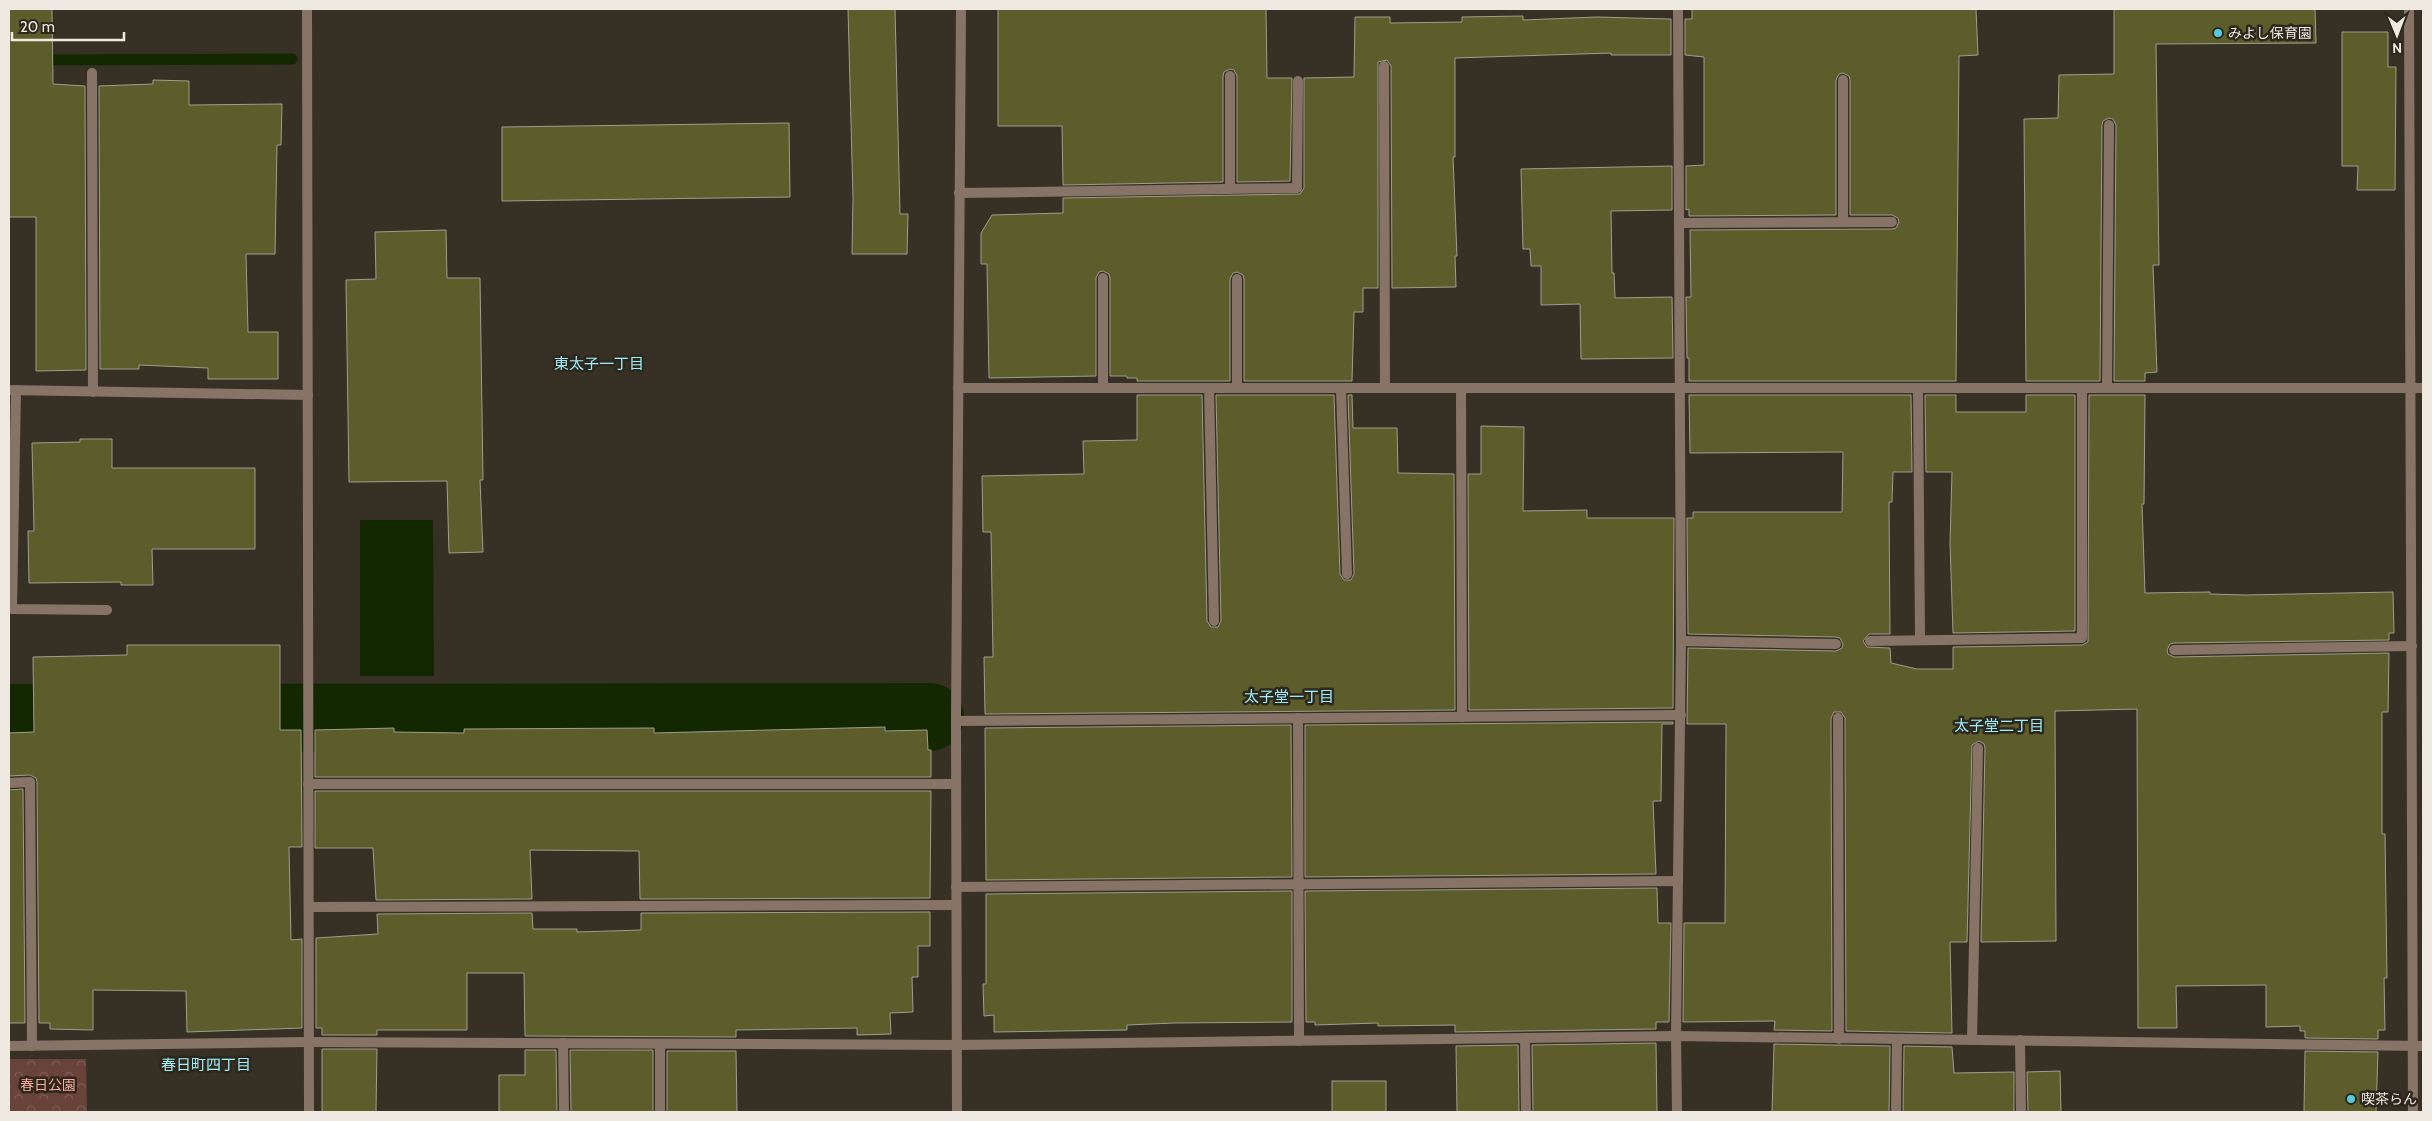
<svg xmlns="http://www.w3.org/2000/svg" width="2432" height="1121" font-family="Cabin,'Noto Sans JP',sans-serif">
  <style>
    .park { fill: url(#park-crowns) }
    .water { fill: #132801 }
    .lines { fill: none; stroke-linecap: round; stroke-linejoin: round }
    .stream { stroke: #132801; stroke-width: 11 }
    .river { stroke: #132801; stroke-width: 68 }
    .building { fill: #5d5d2c; stroke: #9e9e8f }
    .service { stroke: #877466; stroke-width: 10 }
    .minor { stroke: #877466; stroke-width: 10 }
    .poi-dot { fill: #54cade; stroke: #2d271c; stroke-width: 2 }
    .labels { text-anchor: middle; stroke-width: 5; stroke-linejoin: round; paint-order: stroke }
    .poi-label { font-size: 14px; fill: #eeeae2; stroke: #2d271c; text-anchor: start }
    .park-label { font-size: 14px; fill: #fcab9b; stroke: #2d271c }
    .neighbourhood-label { font-size: 15px; fill: #9eeefc; stroke: #2d271c }
  </style>
  <defs>
    <pattern id="park-crowns" width="20" height="18" patternUnits="userSpaceOnUse" patternTransform="scale(1.25)"><rect width="20" height="18" fill="#69423a"/><path d="M2 6a3 3 0 1 1 6 0M12 15a3 3 0 1 1 6 0" fill="none" stroke="#7f5d56"/></pattern>
  </defs>
  <rect width="100%" height="100%" fill="#373125"/>
  <!-- park -->
  <polygon class="park" points="9,1059 86,1059 87,1112 9,1112"/>
  <!-- water -->
  <polygon class="water" points="360,520 433,520 434,676 360,676"/>
  <g class="lines">
    <!-- stream -->
    <polyline class="stream" points="9,60 292,59"/>
    <!-- river -->
    <polyline class="river" points="9,718 930,717"/>
  </g>
  <!-- building -->
  <g class="building">
    <polygon points="9,9 52,9 53,84 85,86 86,370 36,371 36,217 9,217"/>
    <polygon points="848,9 895,9 900,214 908,214 907,254 852,254 853,198"/>
    <polygon points="998,9 1266,9 1267,78 1292,78 1290,181 1237,182 1237,76 1234,70 1230,69 1224,72 1223,76 1223,182 1063,185 1062,126 998,126"/>
    <polygon points="1692,9 1976,9 1978,55 1959,56 1956,381 1689,381 1689,358 1687,358 1686,297 1691,297 1690,230 1892,229 1896,228 1899,222 1898,218 1892,215 1850,215 1850,80 1849,76 1843,73 1839,74 1836,80 1836,215 1689,216 1689,209 1686,210 1686,166 1704,165 1704,57 1685,55 1685,19 1692,19"/>
    <polygon points="2114,9 2315,9 2316,43 2156,44 2159,265 2153,265 2157,372 2145,373 2145,381 2114,381 2116,125 2113,119 2109,118 2103,121 2102,125 2100,381 2026,381 2024,119 2058,118 2059,75 2114,74"/>
    <polygon points="1523,16 1523,20 1597,17 1671,19 1671,55 1611,55 1611,53 1455,58 1455,157 1453,157 1457,256 1455,256 1456,287 1392,288 1391,66 1387,60 1378,62 1378,288 1363,288 1363,312 1354,312 1352,381 1244,381 1244,279 1243,275 1237,272 1233,273 1230,279 1230,381 1137,381 1137,378 1127,378 1127,376 1110,376 1110,278 1109,274 1103,271 1099,272 1096,278 1096,376 989,378 987,264 981,264 981,233 992,215 1063,213 1063,198 1300,194 1304,188 1304,78 1354,77 1355,17 1390,17 1390,23 1462,22 1462,17"/>
    <polygon points="2342,32 2388,32 2388,67 2396,67 2395,190 2357,190 2358,166 2342,166"/>
    <polygon points="153,80 189,81 189,105 282,104 281,145 277,145 275,254 246,254 248,332 278,332 278,379 208,379 208,368 139,365 139,369 100,369 99,86 153,84"/>
    <polygon points="789,123 790,197 502,201 502,127"/>
    <polygon points="1672,166 1672,210 1611,211 1612,273 1614,273 1615,298 1672,297 1673,358 1581,359 1580,304 1541,305 1541,266 1531,266 1530,249 1523,249 1521,169"/>
    <polygon points="446,230 447,278 480,278 483,480 480,480 483,552 449,553 447,481 349,482 346,280 376,279 375,232"/>
    <polygon points="1137,395 1202,395 1207,621 1211,627 1218,627 1221,621 1216,395 1334,395 1340,574 1344,580 1351,580 1354,574 1348,395 1352,395 1353,428 1397,428 1398,473 1454,474 1455,710 985,714 984,657 993,657 991,532 983,532 982,476 1084,474 1083,441 1137,440"/>
    <polygon points="1689,395 1911,395 1912,472 1893,472 1892,502 1889,502 1890,634 1869,634 1863,641 1867,647 1890,648 1891,663 1917,669 1953,669 1953,647 2082,645 2088,642 2089,395 2145,395 2144,504 2142,504 2145,593 2210,592 2210,594 2245,595 2393,592 2394,633 2389,633 2389,640 2174,643 2170,644 2167,650 2168,654 2174,657 2389,653 2388,712 2382,712 2382,834 2385,834 2387,978 2384,978 2385,1030 2378,1030 2378,1039 2305,1038 2305,1031 2300,1031 2300,1026 2266,1027 2266,985 2176,986 2177,1028 2138,1028 2137,709 2055,711 2056,941 1981,942 1985,748 1984,744 1979,741 1972,745 1967,942 1950,942 1952,1033 1846,1031 1845,718 1841,712 1834,712 1831,718 1832,1031 1774,1030 1775,1021 1683,1022 1684,923 1725,923 1726,724 1687,724 1688,648 1836,651 1842,648 1843,644 1840,638 1836,637 1688,634 1687,518 1693,518 1693,512 1842,512 1843,452 1690,453"/>
    <polygon points="1925,395 1956,395 1956,412 2026,412 2026,395 2075,395 2075,631 1953,633 1950,543 1952,472 1926,472"/>
    <polygon points="1481,426 1524,427 1523,511 1587,510 1587,518 1674,518 1673,708 1469,710 1468,474 1481,474"/>
    <polygon points="80,439 112,439 112,468 255,468 255,549 152,549 153,585 121,585 121,582 29,583 28,531 34,531 32,443 80,442"/>
    <polygon points="127,645 280,645 280,730 301,730 302,847 289,847 291,940 302,939 302,1028 187,1032 186,991 93,990 93,1030 50,1029 50,1023 39,1023 37,782 36,778 30,775 9,776 9,733 34,732 33,657 127,655"/>
    <polygon points="1673,722 1673,724 1662,724 1661,801 1653,801 1656,874 1305,877 1305,725"/>
    <polygon points="1291,725 1292,877 986,880 985,728"/>
    <polygon points="885,727 885,731 927,730 928,750 931,750 931,777 315,777 315,730 394,728 394,732 464,733 464,729 654,728 654,733"/>
    <polygon points="23,789 25,1023 9,1023 9,790"/>
    <polygon points="315,791 931,791 930,898 640,899 639,851 530,850 532,899 376,900 373,848 315,848"/>
    <polygon points="1657,888 1658,923 1671,923 1669,1022 1656,1022 1656,1029 1455,1032 1455,1025 1378,1026 1378,1023 1315,1025 1315,1022 1306,1022 1305,891"/>
    <polygon points="1292,891 1292,1022 1174,1023 1127,1025 1127,1030 994,1032 994,1015 984,1016 983,984 986,984 986,894"/>
    <polygon points="930,912 930,946 918,946 918,977 912,977 913,1012 890,1013 891,1034 857,1035 857,1028 736,1030 736,1037 525,1036 524,973 467,973 467,1030 377,1030 377,1035 322,1035 322,1028 316,1028 316,938 378,934 377,914 532,913 533,929 577,929 577,932 641,930 641,913"/>
    <polygon points="1656,1043 1657,1112 1533,1112 1532,1045"/>
    <polygon points="1774,1044 1890,1046 1889,1112 1772,1112"/>
    <polygon points="1518,1045 1519,1112 1457,1112 1456,1046"/>
    <polygon points="1904,1046 1952,1047 1954,1073 2014,1072 2014,1112 1903,1112"/>
    <polygon points="322,1049 377,1049 376,1112 322,1112"/>
    <polygon points="525,1050 556,1050 557,1112 499,1112 499,1075 525,1075"/>
    <polygon points="570,1050 653,1050 653,1112 571,1112"/>
    <polygon points="667,1051 736,1051 737,1112 667,1112"/>
    <polygon points="2305,1051 2378,1052 2376,1112 2304,1112"/>
    <polygon points="2060,1071 2061,1112 2028,1112 2027,1072"/>
    <rect x="1332" y="1081" width="54" height="31"/>
  </g>
  <g class="lines">
    <!-- service -->
    <g class="service">
      <polyline points="1843,80 1843,222"/>
      <polyline points="1297,188 1298,81"/>
      <polyline points="1230,189 1230,76"/>
      <polyline points="1680,223 1892,222"/>
      <polyline points="1237,279 1237,388"/>
      <polyline points="1103,388 1103,278"/>
      <polyline points="1209,388 1214,621"/>
      <polyline points="1918,388 1920,640"/>
      <polyline points="2107,388 2109,125"/>
      <polyline points="1341,389 1347,574"/>
      <polyline points="1681,641 1836,644"/>
      <polyline points="1870,641 2082,638 2082,388"/>
      <polyline points="2174,650 2412,646"/>
      <polyline points="1972,1040 1978,748"/>
      <polyline points="2020,1040 2021,1112"/>
    </g>
    <!-- minor -->
    <g class="minor">
      <polyline points="307,9 309,1112"/>
      <polyline points="2409,9 2413,1112"/>
      <polyline points="1384,66 1385,388"/>
      <polyline points="92,73 93,392"/>
      <polyline points="959,193 1297,188"/>
      <polyline points="958,388 2423,388"/>
      <polyline points="1461,388 1462,717"/>
      <polyline points="9,390 308,395"/>
      <polyline points="16,390 12,609 107,610"/>
      <polyline points="1298,718 1299,1041"/>
      <polyline points="1838,718 1839,1039"/>
      <polyline points="956,721 1681,715"/>
      <polyline points="9,783 30,782 32,1046"/>
      <polyline points="308,784 956,784"/>
      <polyline points="956,887 1678,881"/>
      <polyline points="309,907 956,905"/>
      <polyline points="1525,1038 1526,1112"/>
      <polyline points="563,1043 564,1112"/>
      <polyline points="9,1046 309,1042 957,1045 1676,1036 2423,1046"/>
      <polyline points="660,1112 660,1044"/>
      <polyline points="957,1112 956,721 961,9"/>
      <polyline points="1677,1112 1676,1036 1681,641 1678,9"/>
      <polyline points="1896,1112 1897,1039"/>
    </g>
  </g>
  <!-- markers -->
  <g class="poi-dot">
    <circle cx="2218" cy="33" r="5"/>
    <circle cx="2351" cy="1099" r="5"/>
  </g>
  <g class="labels">
    <!-- poi labels -->
    <g class="poi-label">
      <text x="2228" y="38">みよし保育園</text>
      <text x="2361" y="1104">喫茶らん</text>
    </g>
    <!-- park labels -->
    <g class="park-label">
      <text x="48" y="1090">春日公園</text>
    </g>
    <!-- neighbourhood labels -->
    <g class="neighbourhood-label">
      <text x="599" y="369">東太子一丁目</text>
      <text x="1289" y="702">太子堂一丁目</text>
      <text x="1999" y="731">太子堂二丁目</text>
      <text x="206" y="1070">春日町四丁目</text>
    </g>
  </g>
  <!-- border -->
  <rect width="2432" height="1121" fill="none" stroke="#eeeae2" stroke-width="20"/>
  <!-- north arrow -->
  <g transform="translate(2397 35) rotate(179)" stroke="#2d271c" stroke-width="4" paint-order="stroke">
  <path d="M0-4L9 19L0 12L-9 19Z" fill="#eeeae2"/>
  <text y="-8" font-size="14" font-weight="bold" text-anchor="middle" fill="#eeeae2">N</text>
  </g>
  <!-- scale -->
  <path d="M12 32v8h112v-8" fill="none" stroke="#eeeae2" stroke-width="2.5"/>
  <text x="20" y="32" font-size="15" fill="#eeeae2" stroke="#2d271c" stroke-width="4" paint-order="stroke">20 m</text>
</svg>
